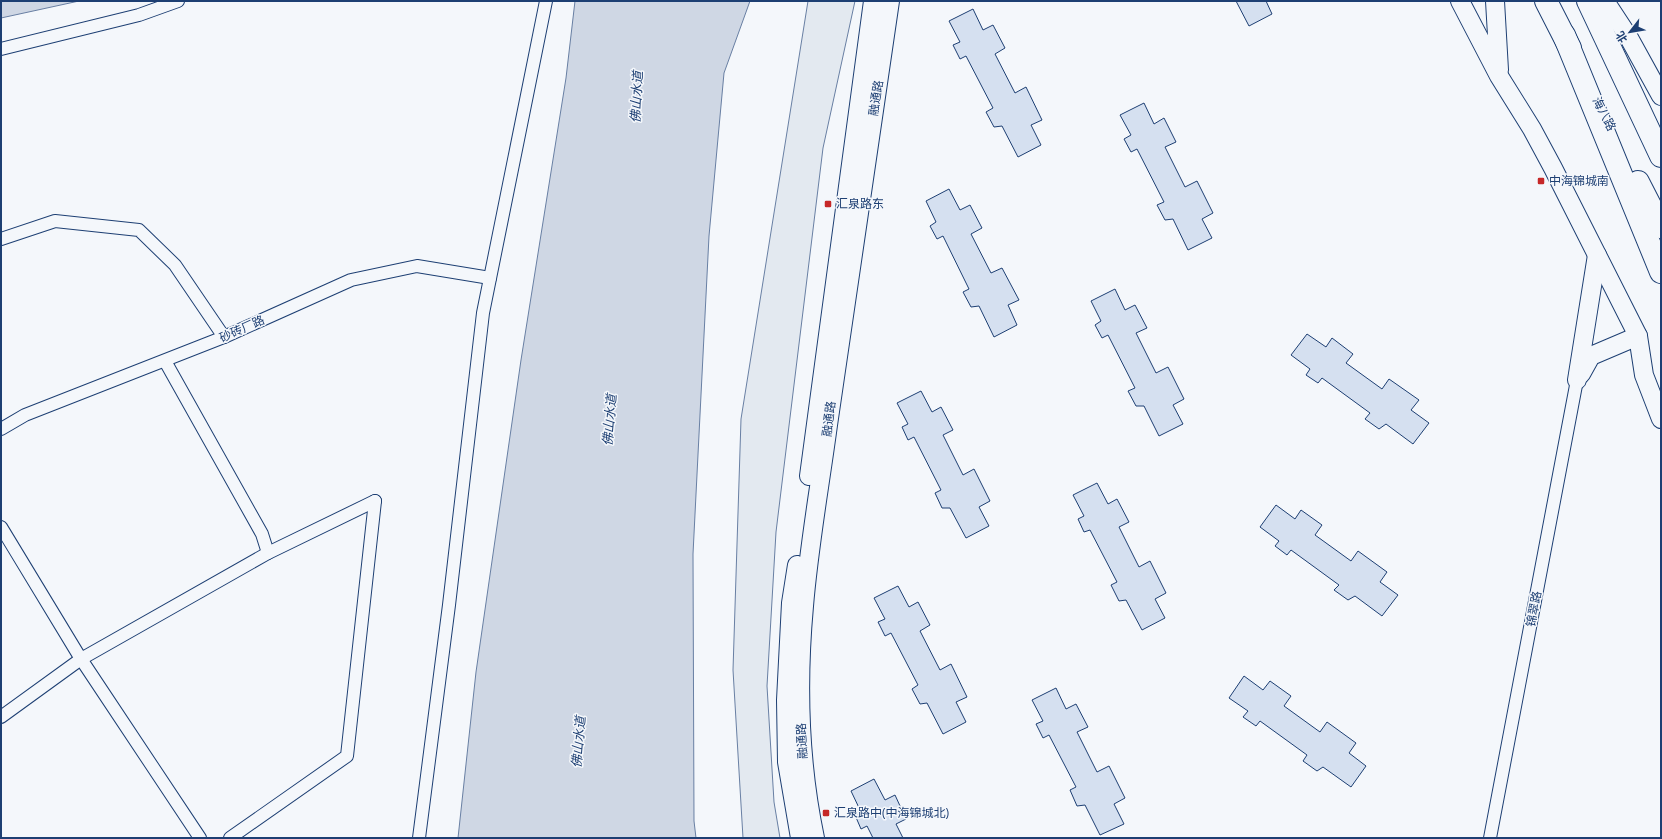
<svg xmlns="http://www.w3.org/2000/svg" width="1662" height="839" font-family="'Open Sans','Noto Sans SC',sans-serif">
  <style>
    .green { fill: #e3e9f0; stroke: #687fa3 }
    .water { fill: #cfd7e4; stroke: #687fa3 }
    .building { fill: #d5e0f0; stroke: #1d3f73 }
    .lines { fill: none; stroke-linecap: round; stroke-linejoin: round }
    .street-casing { stroke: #1d3f73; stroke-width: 14 }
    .secondary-casing { stroke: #1d3f73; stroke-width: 20 }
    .highway-casing { stroke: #1d3f73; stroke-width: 24 }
    .street { stroke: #f4f7fb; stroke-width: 12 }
    .secondary { stroke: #f4f7fb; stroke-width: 18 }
    .highway { stroke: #f4f7fb; stroke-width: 22 }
    .poi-dot { fill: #c62828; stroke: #f4f7fb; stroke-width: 1.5 }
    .labels { text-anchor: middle; stroke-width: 3; stroke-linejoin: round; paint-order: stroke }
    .street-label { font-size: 12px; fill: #1d3f73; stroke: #f4f7fb }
    .poi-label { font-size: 12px; fill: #1d3f73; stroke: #f4f7fb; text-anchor: start }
    .water-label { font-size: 13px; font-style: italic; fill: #1d3f73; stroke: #f4f7fb }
  </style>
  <rect width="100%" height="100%" fill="#f4f7fb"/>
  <!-- green -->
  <polygon class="green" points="808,1 855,1 823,148 776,532 767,686 774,802 780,838 743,838 733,670 741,419"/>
  <!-- water -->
  <g class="water">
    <polygon points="1,1 79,1 1,18"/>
    <polygon points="575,1 750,1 724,73 709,236 693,554 694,821 696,838 458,838 476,672 521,360 566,78"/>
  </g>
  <!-- building -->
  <g class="building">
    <polygon points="1236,1 1266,1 1272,14 1249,26"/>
    <polygon points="973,9 983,30 993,25 1005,48 995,54 1015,93 1026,87 1042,120 1031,125 1041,145 1018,157 1002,126 994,127 986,112 993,108 966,56 960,59 953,45 960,42 949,21"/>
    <polygon points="1144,103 1154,124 1164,118 1176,142 1165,147 1185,187 1197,181 1213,213 1202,219 1212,238 1188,250 1173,219 1165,220 1157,205 1164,202 1137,149 1131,152 1124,139 1131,135 1120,115"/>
    <polygon points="949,189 960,210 970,205 982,228 971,234 991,273 1002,268 1019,300 1008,305 1017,325 994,337 979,306 971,307 963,292 969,289 943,236 937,239 930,226 936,222 926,201"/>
    <polygon points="1115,289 1125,310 1135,305 1147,328 1136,333 1156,373 1168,367 1184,399 1173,405 1183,424 1159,436 1144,406 1136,406 1128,391 1135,388 1108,335 1102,338 1095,325 1101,321 1091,301"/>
    <polygon points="1307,334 1326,347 1332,338 1353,354 1346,363 1382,389 1389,379 1419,400 1411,410 1429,423 1413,444 1386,424 1379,429 1365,419 1370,413 1322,378 1318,383 1306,375 1310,369 1291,355"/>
    <polygon points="921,391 932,412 941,407 953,430 943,435 963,475 974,469 990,501 979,507 989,526 966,538 950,508 942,508 935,493 941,490 914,437 908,440 902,427 908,424 897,403"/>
    <polygon points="1097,483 1108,504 1117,499 1129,522 1119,527 1139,567 1150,561 1166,593 1155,599 1165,618 1142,630 1126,600 1119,601 1111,585 1117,582 1090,530 1084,532 1078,519 1084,516 1073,495"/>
    <polygon points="1276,505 1295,519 1301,510 1322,525 1315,535 1351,561 1358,551 1387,572 1380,582 1398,595 1382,616 1355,596 1348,600 1334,590 1339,585 1291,550 1287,555 1275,546 1279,541 1260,527"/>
    <polygon points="898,586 909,607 918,602 930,625 920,631 940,670 951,664 967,697 956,702 966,722 943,734 927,703 920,704 912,689 918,685 891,633 885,636 878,622 885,619 874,598"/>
    <polygon points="1244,676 1263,690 1270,681 1291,696 1284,706 1320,732 1327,722 1356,743 1349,753 1366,766 1351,787 1323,767 1317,771 1303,761 1307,755 1260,721 1256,726 1243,717 1248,711 1229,698"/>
    <polygon points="1056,688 1066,709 1076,704 1088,727 1077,732 1097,772 1109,766 1125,798 1114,804 1124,824 1100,835 1085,805 1077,806 1070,790 1076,787 1049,735 1043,738 1036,724 1043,721 1032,700"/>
    <polygon points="874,779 885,800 895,795 906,819 896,824 903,838 873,838 867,826 861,829 855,815 861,812 851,791"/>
  </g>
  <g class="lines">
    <defs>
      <g id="street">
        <polyline points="1,49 139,15 178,1"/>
        <polyline points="1,239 55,221 139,230 175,265 224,337"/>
        <polyline points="165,361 262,534 268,553"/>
        <polyline points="1,429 25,415 224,337 351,280 417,266 490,278"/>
        <polyline points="1,527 81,659 200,838"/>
        <polyline points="1,717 81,659 268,553 375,501"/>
        <polyline points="230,838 347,756 375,501"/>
        <polyline points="419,838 449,605 483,313 546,1"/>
        <polyline points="1490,838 1577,380"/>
      </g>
      <g id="secondary">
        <polyline points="1460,1 1499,76 1532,129 1553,168 1638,336 1644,375 1661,419"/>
        <polyline points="1495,1 1499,70"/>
        <polyline points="1605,1 1628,36 1661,96"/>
        <polyline points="1581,374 1591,356 1638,336"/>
        <polyline points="1577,380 1597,255"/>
        <polyline points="809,476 873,1"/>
        <polyline points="797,565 791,603 786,700 787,762 800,838"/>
        <path d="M815 838C799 762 797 683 804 606 809 545 820 485 828 425 848 283 870 142 890 1"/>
      </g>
      <g id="highway">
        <polyline points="1546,1 1570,48"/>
        <polyline points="1588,1 1661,156"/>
        <polyline points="1564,35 1661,272"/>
        <polyline points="1638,182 1661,227"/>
      </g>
    </defs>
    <!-- street casing -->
    <use href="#street" class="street-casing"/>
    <!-- secondary casing -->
    <use href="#secondary" class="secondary-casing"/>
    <!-- highway casing -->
    <use href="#highway" class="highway-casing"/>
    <!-- street -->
    <use href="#street" class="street"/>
    <!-- secondary -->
    <use href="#secondary" class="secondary"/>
    <!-- highway -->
    <use href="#highway" class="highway"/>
  </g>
  <!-- markers -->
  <g class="poi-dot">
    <rect x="1537" y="177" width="8" height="8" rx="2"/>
    <rect x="824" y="200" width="8" height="8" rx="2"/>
    <rect x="822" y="809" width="8" height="8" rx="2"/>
  </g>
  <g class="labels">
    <!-- street labels -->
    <g class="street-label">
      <text transform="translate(876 98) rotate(-81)" y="4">融通路</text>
      <text transform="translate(1604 114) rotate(63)" y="4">海八路</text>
      <text transform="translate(242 329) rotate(-24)" y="4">砂砖厂路</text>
      <text transform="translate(829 419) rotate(-83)" y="4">融通路</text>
      <text transform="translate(1534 609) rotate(-79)" y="4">锦翠路</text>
      <text transform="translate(802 741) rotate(-93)" y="4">融通路</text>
    </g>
    <!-- poi labels -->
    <g class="poi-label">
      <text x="1549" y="185">中海锦城南</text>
      <text x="836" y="208">汇泉路东</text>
      <text x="834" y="817">汇泉路中(中海锦城北)</text>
    </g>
    <!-- water labels -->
    <g class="water-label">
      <text transform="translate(636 97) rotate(-87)" y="5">佛山水道</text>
      <text transform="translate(609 420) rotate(-85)" y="5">佛山水道</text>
      <text transform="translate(578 742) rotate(-85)" y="5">佛山水道</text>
    </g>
  </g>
  <!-- border -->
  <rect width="1662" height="839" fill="none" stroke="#1d3f73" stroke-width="4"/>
  <!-- north arrow -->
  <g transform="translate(1630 32) rotate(239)" stroke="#f4f7fb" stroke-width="3" paint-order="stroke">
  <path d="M0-3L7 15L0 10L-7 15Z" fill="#1d3f73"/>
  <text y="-6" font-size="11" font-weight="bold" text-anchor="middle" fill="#1d3f73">北</text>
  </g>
</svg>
